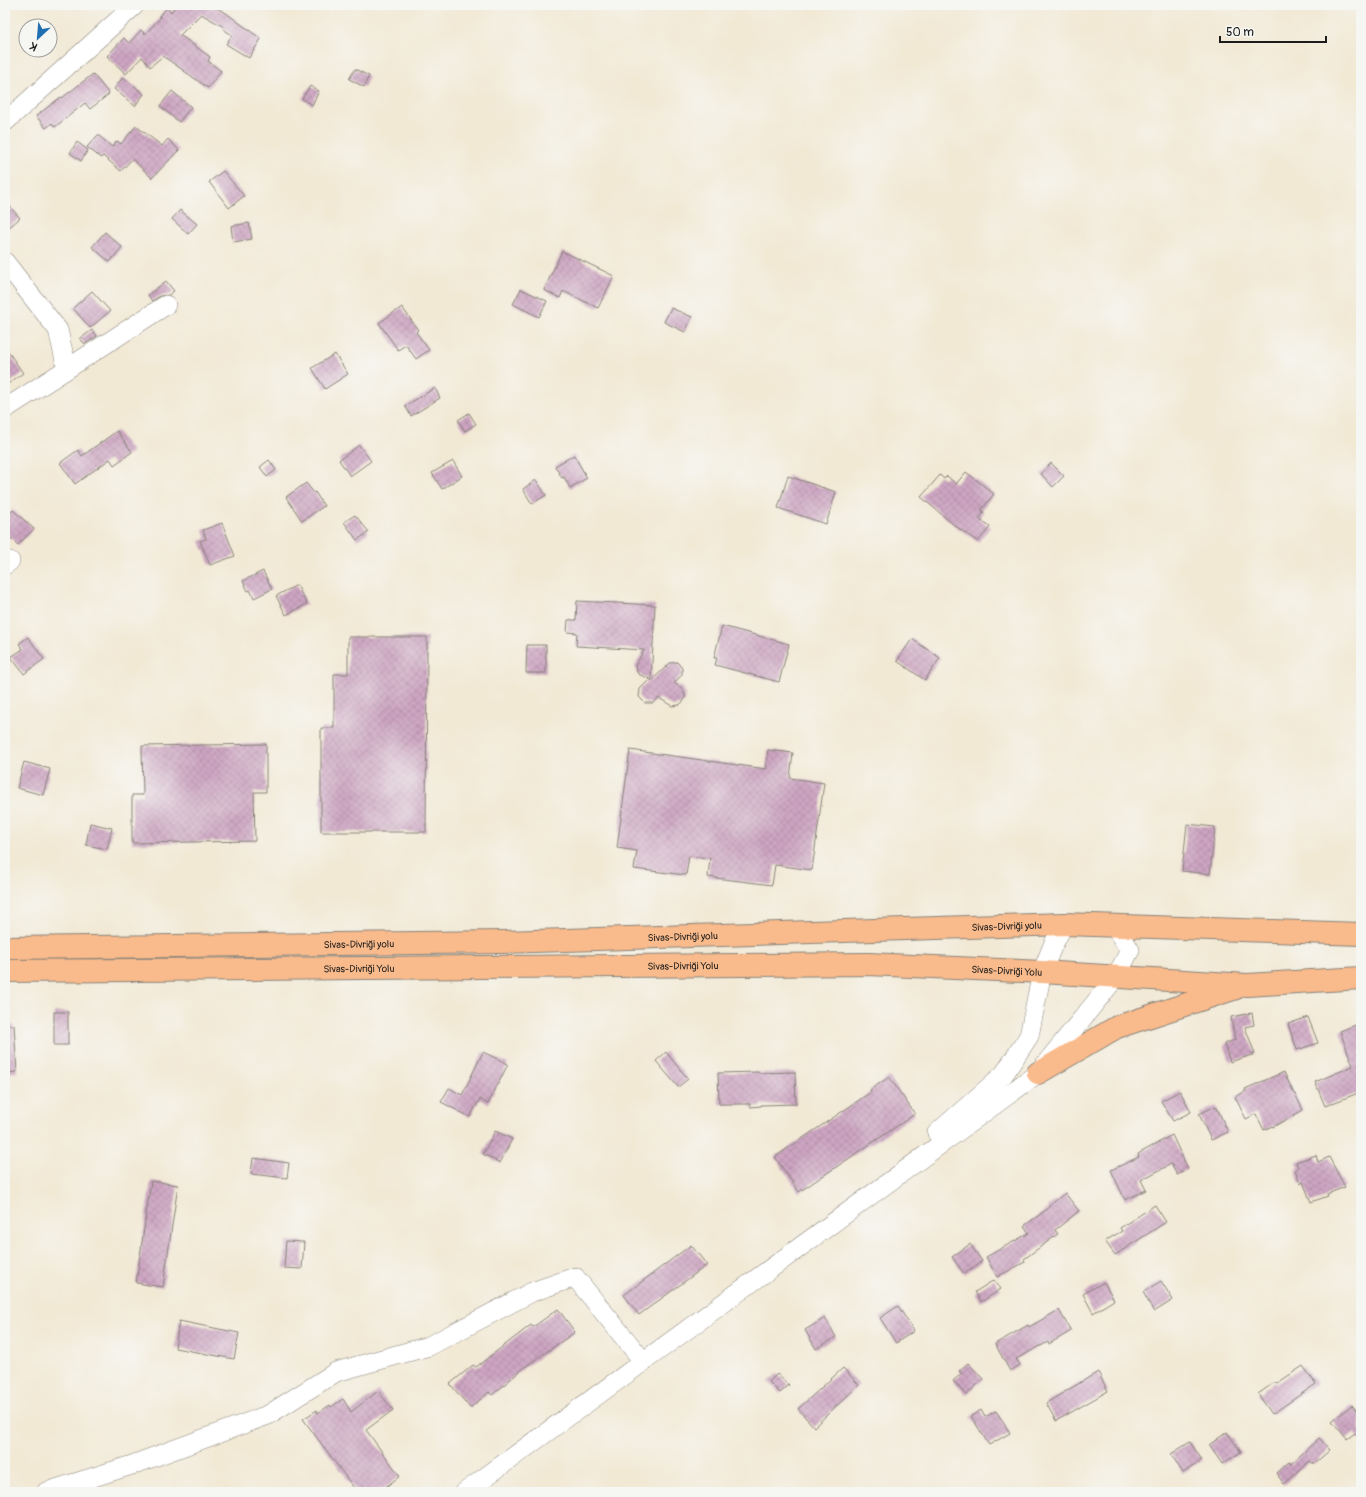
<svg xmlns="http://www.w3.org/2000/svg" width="1366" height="1497" font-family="Pangolin,sans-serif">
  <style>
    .building { fill: url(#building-cross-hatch) }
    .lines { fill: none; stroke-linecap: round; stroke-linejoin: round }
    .minor-casing { stroke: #878278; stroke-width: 20 }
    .major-casing { stroke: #878278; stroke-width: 24 }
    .minor { stroke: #fff; stroke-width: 19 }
    .major { stroke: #fabb8c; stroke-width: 22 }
    .labels { text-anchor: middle; stroke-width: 3; stroke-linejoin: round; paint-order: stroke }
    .street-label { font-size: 10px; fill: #1c1c1c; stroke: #f6f6f2 }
  </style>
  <defs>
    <pattern id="building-cross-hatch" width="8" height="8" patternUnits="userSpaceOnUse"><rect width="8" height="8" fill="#cda5c2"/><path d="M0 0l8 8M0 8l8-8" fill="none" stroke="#af8da6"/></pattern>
  </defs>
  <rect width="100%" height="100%" fill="#f6f6f2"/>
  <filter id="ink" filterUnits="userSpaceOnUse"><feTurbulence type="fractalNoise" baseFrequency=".025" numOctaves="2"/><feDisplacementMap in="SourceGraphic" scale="8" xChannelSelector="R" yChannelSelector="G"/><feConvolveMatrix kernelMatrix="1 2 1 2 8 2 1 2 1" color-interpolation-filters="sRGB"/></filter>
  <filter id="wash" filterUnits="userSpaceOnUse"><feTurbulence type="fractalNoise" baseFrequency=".012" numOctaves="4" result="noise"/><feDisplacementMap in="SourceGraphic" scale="16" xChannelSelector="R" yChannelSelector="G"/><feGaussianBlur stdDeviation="0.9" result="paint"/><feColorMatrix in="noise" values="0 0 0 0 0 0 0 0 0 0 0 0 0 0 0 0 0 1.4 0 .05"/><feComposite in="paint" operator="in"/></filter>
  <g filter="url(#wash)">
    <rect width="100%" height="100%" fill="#f2e9d5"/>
    <g id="blocks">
      <!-- building -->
      <g class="building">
        <polygon points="177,5 211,5 226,13 261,39 249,58 226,44 232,35 223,29 224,27 201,14 180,35 210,57 208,61 221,71 208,88 163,56 150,67 142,57 126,74 107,56 124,38 129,43 141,30 145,34 161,17 159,16 167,8 171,12"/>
        <polygon points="355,69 369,76 364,87 349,79"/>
        <polygon points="93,74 109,94 90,109 85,103 55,127 52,123 46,128 36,116 61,97 62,98"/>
        <polygon points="123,77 144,94 135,106 114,89"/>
        <polygon points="310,86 319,91 312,105 302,99"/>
        <polygon points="172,91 191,107 179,122 160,106"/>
        <polygon points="136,126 162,146 168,139 179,150 152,178 132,159 121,171 103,156 101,158 87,147 98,135 112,147 117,141 121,144"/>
        <polygon points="77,142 88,150 81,161 70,153"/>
        <polygon points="223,171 244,196 229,208 209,182"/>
        <polygon points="5,201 20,218 5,231"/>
        <polygon points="180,210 197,224 188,234 172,219"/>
        <polygon points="249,223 252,239 233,242 231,226"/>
        <polygon points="105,232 122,247 110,262 92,247"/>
        <polygon points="562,251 614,276 598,308 563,291 560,298 544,290"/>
        <polygon points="166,281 174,291 169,295 160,296 152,301 148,295"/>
        <polygon points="521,289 547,301 539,317 513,304"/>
        <polygon points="92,291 110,311 90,328 73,308"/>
        <polygon points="402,307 418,330 416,332 429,350 416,359 406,345 398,350 379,323"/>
        <polygon points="671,308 692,317 685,332 664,322"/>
        <polygon points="92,330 97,336 85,344 80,339"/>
        <polygon points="5,347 23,373 5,386"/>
        <polygon points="335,354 348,374 325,389 312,368"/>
        <polygon points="435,388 440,398 411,416 405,406"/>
        <polygon points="469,413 476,424 465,431 458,420"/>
        <polygon points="117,431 132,452 114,465 110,459 75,484 60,463 78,450 82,456"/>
        <polygon points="359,445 371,461 350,476 339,460"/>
        <polygon points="574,455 587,478 570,488 564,477 562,478 555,466"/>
        <polygon points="269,460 276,470 267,477 260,467"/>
        <polygon points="453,461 462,476 442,489 432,473"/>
        <polygon points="1051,463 1064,476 1053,487 1041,474"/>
        <polygon points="966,472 994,494 981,510 984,512 979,519 990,527 978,542 954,525 921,497 940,475 944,479 947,476 956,484"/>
        <polygon points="788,476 836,492 826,524 778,508"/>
        <polygon points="536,480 546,495 532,504 523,489"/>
        <polygon points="306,483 314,493 315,492 324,506 302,521 286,497"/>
        <polygon points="13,510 34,529 18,545 5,532 5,519"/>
        <polygon points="355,515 369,532 357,540 344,522"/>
        <polygon points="222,523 235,556 210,565 200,541 206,539 203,530"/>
        <polygon points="263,571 272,589 254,598 250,590 248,591 243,581"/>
        <polygon points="297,585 307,604 286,615 276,596"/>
        <polygon points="577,601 655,605 651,681 670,663 677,662 682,668 682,675 674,683 683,689 685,695 684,701 679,705 672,706 659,698 653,703 645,703 639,697 640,689 650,679 638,674 635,666 644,650 576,646 577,633 567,632 568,620 576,620"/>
        <polygon points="722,626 789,644 779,682 715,665 717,658 714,658"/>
        <polygon points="28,637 44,659 24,674 11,657 23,649 19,644"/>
        <polygon points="348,637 427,637 426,832 321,832 321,728 334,728 334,674 348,674"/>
        <polygon points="912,639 940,658 925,680 897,661"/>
        <polygon points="527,645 546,645 546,673 526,673"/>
        <polygon points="266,744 266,792 254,792 255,841 132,843 132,795 143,795 142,746"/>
        <polygon points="630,750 766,769 768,750 793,753 790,778 824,783 812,870 775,865 772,885 708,877 710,858 689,856 686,875 634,869 637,851 617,848"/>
        <polygon points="24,762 50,769 43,795 17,788"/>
        <polygon points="90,823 112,828 107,849 86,845"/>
        <polygon points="1187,824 1215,827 1210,874 1182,871"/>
        <rect x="54" y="1012" width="14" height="33"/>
        <polygon points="1252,1013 1254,1025 1245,1027 1255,1054 1230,1062 1224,1044 1235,1040 1231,1017"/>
        <polygon points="1308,1017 1318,1043 1297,1050 1288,1024"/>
        <polygon points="1361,1023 1361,1092 1325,1106 1315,1082 1353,1066 1340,1031"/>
        <polygon points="5,1025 14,1025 17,1072 5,1073"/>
        <polygon points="483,1052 508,1064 488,1104 480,1099 470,1117 441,1102 449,1088 462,1095"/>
        <polygon points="666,1052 688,1079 678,1087 656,1061"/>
        <polygon points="759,1072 759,1073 795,1072 796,1104 761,1105 761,1106 750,1107 750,1104 719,1104 718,1073"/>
        <polygon points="1284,1072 1294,1094 1295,1094 1303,1110 1273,1127 1272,1126 1264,1130 1256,1114 1246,1119 1235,1097 1246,1091 1245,1089"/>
        <polygon points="889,1077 915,1114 799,1192 775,1157 871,1092 870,1090"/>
        <polygon points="1180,1091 1191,1112 1173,1121 1161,1101"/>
        <polygon points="1216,1106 1228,1132 1211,1140 1199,1114"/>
        <polygon points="495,1131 512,1139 500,1163 483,1154"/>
        <polygon points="1172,1135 1188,1169 1177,1175 1171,1164 1141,1180 1146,1190 1125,1200 1111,1170 1139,1157 1138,1154"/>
        <polygon points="1316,1155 1318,1162 1329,1157 1345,1187 1327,1194 1328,1196 1311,1202 1303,1182 1300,1184 1295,1169 1298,1168 1296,1162"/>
        <polygon points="253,1158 289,1163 287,1178 251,1174"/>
        <polygon points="151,1181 178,1185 163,1287 136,1283"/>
        <polygon points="1065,1193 1079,1211 1055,1230 1058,1234 1024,1259 1025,1262 997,1277 986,1257 1029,1233 1024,1226 1049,1208 1048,1207"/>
        <polygon points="1155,1205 1166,1222 1115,1255 1105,1241 1122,1231 1120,1228"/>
        <polygon points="286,1241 304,1242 302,1269 284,1268"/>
        <polygon points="970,1244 982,1261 964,1274 952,1257"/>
        <polygon points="691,1245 707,1265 639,1315 624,1295"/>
        <polygon points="994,1280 1001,1289 981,1302 975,1292"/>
        <polygon points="1161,1281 1173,1300 1154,1312 1143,1292"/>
        <polygon points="1104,1282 1114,1300 1093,1313 1083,1294"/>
        <polygon points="898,1306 914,1331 896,1343 880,1318"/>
        <polygon points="558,1309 575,1332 525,1367 492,1395 489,1392 470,1408 450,1384 473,1365 476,1367 531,1325 533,1327"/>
        <polygon points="1059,1310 1071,1331 1049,1344 1048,1342 1016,1359 1020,1365 1010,1371 995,1344 1028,1325 1029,1327"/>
        <polygon points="825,1318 836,1337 816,1349 805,1330"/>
        <polygon points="179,1321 239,1333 234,1359 175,1348"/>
        <polygon points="968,1363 983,1379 966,1395 953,1381 962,1373 959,1371"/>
        <polygon points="1303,1366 1316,1384 1272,1414 1258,1394 1275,1382 1276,1384"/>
        <polygon points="843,1368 859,1385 814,1427 798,1409"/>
        <polygon points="1098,1372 1108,1391 1056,1421 1046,1403"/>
        <polygon points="777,1374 789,1385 780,1393 769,1382"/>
        <polygon points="378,1391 393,1410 366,1430 400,1476 379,1492 357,1492 303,1419 317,1410 318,1413 330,1405 331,1407 343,1399 351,1412"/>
        <polygon points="1352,1405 1361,1416 1361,1440 1355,1433 1347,1439 1332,1421"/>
        <polygon points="981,1410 985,1417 996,1411 1010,1433 989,1445 971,1416"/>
        <polygon points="1227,1432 1241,1452 1222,1464 1209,1445"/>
        <polygon points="1319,1438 1330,1450 1314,1464 1310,1461 1284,1484 1276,1473 1289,1462 1291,1464"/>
        <polygon points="1190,1442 1202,1460 1183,1473 1171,1454"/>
      </g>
    </g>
  </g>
  <g filter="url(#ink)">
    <use href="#blocks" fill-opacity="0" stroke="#878278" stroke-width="1"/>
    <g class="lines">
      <defs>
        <g id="minor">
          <polyline points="5,122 135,5"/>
          <polyline points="5,262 58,330 67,369"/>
          <polyline points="5,409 166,305"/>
          <polyline points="5,565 10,561"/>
          <polyline points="937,1133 1004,1074 1029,1036 1042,972 1053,945 1064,924"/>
          <polyline points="46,1492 132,1465 268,1415 336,1372 429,1346 532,1292 575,1277 643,1361"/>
          <polyline points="465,1492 1038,1073 1116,977 1130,950 1114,926"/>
        </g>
        <g id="major">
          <path id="s1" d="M5 948 503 942 1064 924 1361 934"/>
          <path id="s2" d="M5 971 868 964 1042 972 1247 985 1361 978"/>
          <polyline points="1038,1073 1117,1027 1236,988"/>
        </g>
      </defs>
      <!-- minor casing -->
      <use href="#minor" class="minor-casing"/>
      <!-- major casing -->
      <use href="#major" class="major-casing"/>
      <!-- minor -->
      <use href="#minor" class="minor"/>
      <!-- major -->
      <use href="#major" class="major"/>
    </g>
  </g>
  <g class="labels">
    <!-- street labels -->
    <g class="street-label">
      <text dy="4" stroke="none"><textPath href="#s1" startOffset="1002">Sivas-Divriği yolu</textPath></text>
      <text dy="4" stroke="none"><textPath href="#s1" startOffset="678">Sivas-Divriği yolu</textPath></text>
      <text dy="4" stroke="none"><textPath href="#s1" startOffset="354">Sivas-Divriği yolu</textPath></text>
      <text dy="4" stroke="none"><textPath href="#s2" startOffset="678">Sivas-Divriği Yolu</textPath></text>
      <text dy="4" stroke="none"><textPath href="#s2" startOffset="354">Sivas-Divriği Yolu</textPath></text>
      <text dy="4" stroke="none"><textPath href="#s2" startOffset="1002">Sivas-Divriği Yolu</textPath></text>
    </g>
  </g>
  <!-- margin -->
  <rect width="1366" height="1497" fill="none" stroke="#f6f6f2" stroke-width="20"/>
  <!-- north arrow -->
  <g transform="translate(38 38) rotate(206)"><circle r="19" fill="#f6f6f2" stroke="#9f9f9c"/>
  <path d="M0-3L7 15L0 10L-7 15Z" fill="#1f6fb2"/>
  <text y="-6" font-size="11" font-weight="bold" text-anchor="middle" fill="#1c1c1c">K</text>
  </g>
  <!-- scale -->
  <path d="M1220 36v6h106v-6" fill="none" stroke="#1c1c1c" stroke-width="2"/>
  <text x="1226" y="36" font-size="12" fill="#1c1c1c" stroke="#f6f6f2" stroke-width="3" paint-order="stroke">50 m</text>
</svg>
